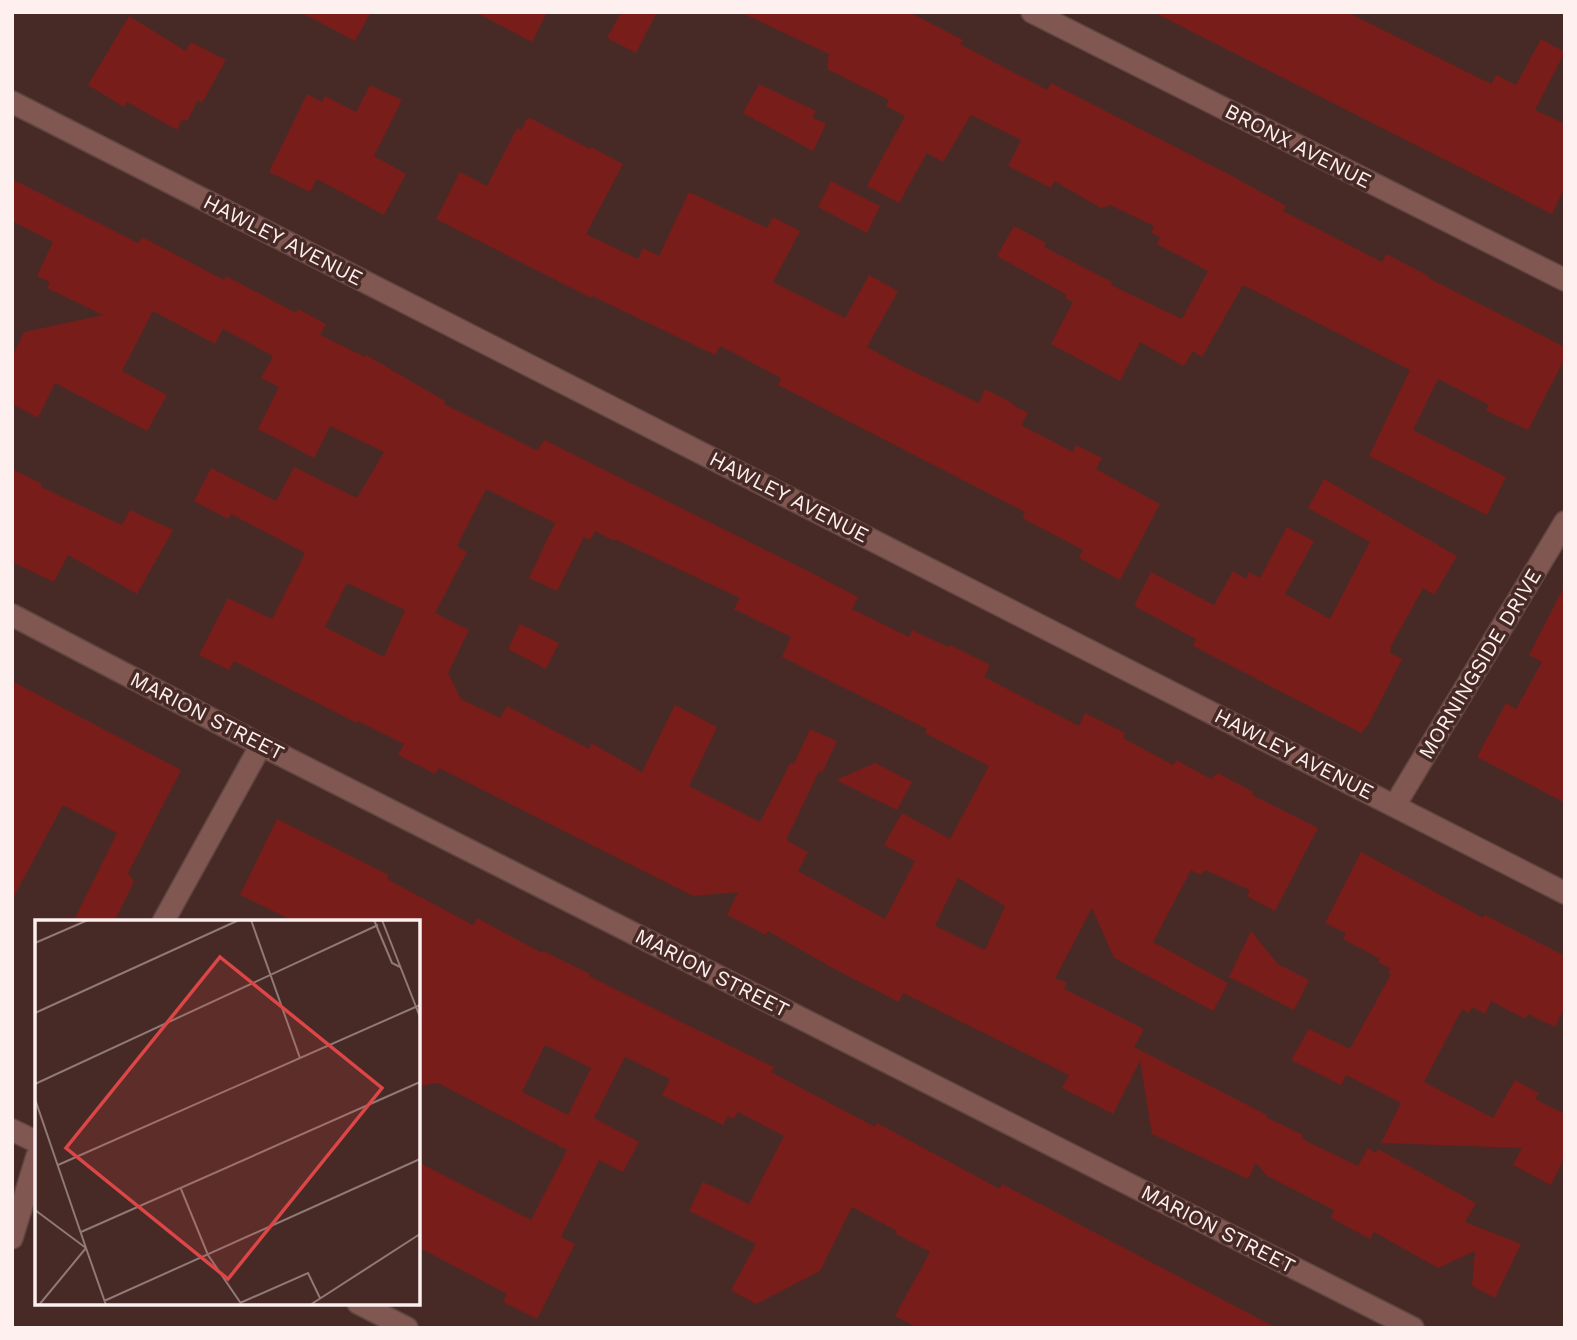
<svg xmlns="http://www.w3.org/2000/svg" width="1577" height="1340" font-family="'Work Sans',sans-serif">
  <style>
    .building { fill: #781d19; fill-rule: evenodd }
    .lines { fill: none; stroke-linecap: round; stroke-linejoin: round }
    .minor-casing { stroke: #604642; stroke-width: 24 }
    .minor { stroke: #815752; stroke-width: 21 }
    .labels { text-anchor: middle; stroke-width: 7; stroke-linejoin: round; paint-order: stroke }
    .street-label { font-size: 21px; fill: #fdf0ef; stroke: #472a26 }
    .inset-road { fill: none; stroke: #907976; stroke-width: 2 }
    .view { fill: #dc4646; fill-opacity: 0.15; stroke: #dc4646; stroke-width: 3.5 }
    .inset-edge { fill: none; stroke: #fdf0ef; stroke-width: 3.5 }
  </style>
  <rect width="100%" height="100%" fill="#472a26"/>
  <!-- building -->
  <g class="building">
    <polygon points="300,12 371,12 355,41"/>
    <polygon points="475,12 547,12 532,42"/>
    <polygon points="621,12 657,12 636,53 607,38"/>
    <polygon points="740,12 909,12 963,40 960,44 1047,90 1051,83 1232,176 1286,206 1283,211 1382,262 1386,254 1429,276 1428,278 1565,347 1565,358 1528,430 1486,411 1489,405 1438,379 1413,430 1506,477 1487,515 1369,456 1410,370 1243,285 1202,357 1193,351 1184,366 1140,342 1120,381 1051,344 1073,302 1065,298 1067,295 997,256 1014,226 1046,243 1044,247 1112,282 1111,285 1182,319 1208,271 1157,244 1160,237 1151,233 1154,226 1110,205 1101,208 1054,181 1051,188 1008,166 1021,140 971,115 943,162 927,153 899,203 867,186 905,116 886,106 889,100 827,69 829,54"/>
    <polygon points="1153,12 1347,12 1491,84 1496,75 1516,85 1541,39 1565,52 1535,110 1565,124 1565,187 1552,214"/>
    <polygon points="129,16 186,51 191,42 226,60 202,103 198,100 187,121 182,119 177,130 127,102 124,107 88,85"/>
    <polygon points="759,84 816,111 812,117 826,124 813,151 743,113"/>
    <polygon points="370,85 402,100 374,156 406,174 384,215 317,179 310,192 269,172 307,94 322,102 325,96 356,112"/>
    <polygon points="528,117 590,149 591,147 623,164 586,234 638,259 643,248 659,256 689,192 767,228 773,217 800,231 773,282 845,318 869,275 898,291 867,347 898,364 979,403 985,389 1014,404 1013,405 1028,413 1021,425 1073,452 1076,445 1102,458 1096,469 1160,504 1120,580 1079,558 1083,550 1022,518 1025,512 778,385 781,378 720,346 715,355 592,296 591,298 436,219 460,172 487,186 517,128 521,130"/>
    <path d="M12 179 138 243 142 237 224 280 226 276 296 313 298 309 326 324 320 335 365 357 366 355 445 401 444 404 534 449 538 450 544 440 804 569 858 597 852 609 909 637 912 630 948 647 950 645 990 665 984 677 1079 726 1085 713 1125 733 1123 738 1173 765 1176 760 1211 779 1218 773 1253 792 1252 795 1318 828 1275 911 1247 896 1250 890 1205 870 1200 875 1191 870 1153 942 1228 983 1213 1011 1114 958 1092 908 1055 978 1067 983 1064 989 1144 1029 1134 1047 1267 1115 1266 1117 1301 1134 1304 1140 1358 1166 1368 1148 1376 1153 1378 1149 1476 1203 1465 1222 1521 1244 1495 1298 1472 1286 1475 1251 1438 1268 1374 1232 1370 1239 1331 1218 1334 1210 1267 1176 1256 1163 1248 1179 1152 1134 1140 1061 1113 1114 1062 1088 1069 1075 903 993 899 1002 838 971 768 931 766 935 727 915 738 892 693 896 439 768 435 774 398 755 404 744 358 721 357 723 234 661 229 670 199 655 228 598 272 619 305 553 231 514 228 519 194 501 211 468 276 501 294 467 357 498 384 452 330 426 314 458 258 429 279 387 261 378 273 356 223 329 215 344 153 311 122 371 167 395 147 431 55 383 38 418 12 404V357L24 332 103 315 47 288 50 282 37 276 53 242 12 221ZM486 489 555 523 529 578 557 591 584 537 590 540 595 531 614 541 615 539 740 598 734 609 791 637 782 657 927 729 925 733 989 766 950 839 902 813 884 845 915 861 885 919 798 871 808 852 786 840 819 771 822 773 837 741 810 729 794 764 791 762 760 822 689 786 717 727 675 705 642 772 591 743 589 749 507 706 500 718 461 699 448 673 469 630 435 613 467 552 457 546ZM347 583 405 610 384 657 325 627ZM958 878 1005 906 985 950 935 926Z"/>
    <polygon points="831,181 880,206 867,233 818,207"/>
    <polygon points="12,469 42,484 41,487 122,525 130,510 173,530 137,594 68,555 54,582 12,562"/>
    <polygon points="1324,479 1457,556 1434,595 1423,588 1391,646 1390,653 1402,659 1368,725 1361,733 1193,646 1196,639 1134,606 1151,572 1214,605 1233,571 1246,579 1249,572 1260,578 1287,527 1314,541 1285,594 1330,619 1370,542 1308,508"/>
    <polygon points="1565,585 1565,803 1477,757 1506,703 1516,709 1542,662 1529,655"/>
    <polygon points="520,624 559,643 546,669 508,649"/>
    <polygon points="12,681 181,770 128,873 134,882 114,922 73,922 117,833 63,805 12,900"/>
    <polygon points="875,763 912,782 897,810 836,780"/>
    <path d="M277 819 389 875 387 879 473 925 477 918 542 953 543 951 590 974 589 976 681 1022 774 1067 771 1072 875 1127 877 1123 1000 1189 1002 1184 1277 1328H918L895 1316 930 1252 896 1234 897 1231 852 1207 820 1271 756 1304 731 1290 756 1244 689 1211 703 1182 749 1204 784 1136 738 1112 734 1119 728 1116 723 1125 662 1095 670 1079 625 1057 594 1118 639 1142 623 1172 599 1160 561 1237 575 1244 537 1319 503 1302 507 1294 418 1247V1162L531 1220 567 1150 438 1083 418 1086V922H295L240 895ZM545 1045 591 1068 568 1115 522 1092Z"/>
    <polygon points="1361,852 1483,918 1485,915 1565,956 1565,1007 1555,1027 1528,1014 1525,1019 1491,1001 1485,1014 1472,1007 1469,1013 1462,1009 1424,1082 1493,1118 1515,1080 1539,1093 1535,1099 1565,1114 1565,1156 1551,1185 1513,1165 1522,1148 1381,1143 1401,1103 1346,1075 1341,1085 1291,1060 1309,1029 1350,1049 1391,974 1388,973 1390,968 1378,962 1380,959 1343,939 1346,933 1325,923"/>
    <polygon points="1251,931 1278,964 1309,980 1294,1010 1229,977"/>
  </g>
  <g class="lines">
    <defs>
      <g id="minor">
        <polyline points="1032,12 1565,280"/>
        <polyline points="12,102 1565,893"/>
        <polyline points="12,615 261,745 1413,1328"/>
        <polyline points="1395,805 1565,522"/>
        <polyline points="163,922 261,745"/>
        <polyline points="12,1130 37,1142"/>
        <polyline points="12,1238 37,1156"/>
        <polyline points="358,1303 407,1328"/>
      </g>
    </defs>
    <!-- minor casing -->
    <use href="#minor" class="minor-casing"/>
    <!-- minor -->
    <use href="#minor" class="minor"/>
  </g>
  <g class="labels">
    <!-- street labels -->
    <g class="street-label">
      <text transform="translate(1298 146) rotate(27)" y="7">BRONX AVENUE</text>
      <text transform="translate(283 240) rotate(27)" y="7">HAWLEY AVENUE</text>
      <text transform="translate(789 497) rotate(27)" y="7">HAWLEY AVENUE</text>
      <text transform="translate(1480 664) rotate(-59)" y="7">MORNINGSIDE DRIVE</text>
      <text transform="translate(207 716) rotate(27)" y="7">MARION STREET</text>
      <text transform="translate(1294 754) rotate(27)" y="7">HAWLEY AVENUE</text>
      <text transform="translate(712 973) rotate(27)" y="7">MARION STREET</text>
      <text transform="translate(1218 1229) rotate(27)" y="7">MARION STREET</text>
    </g>
  </g>
  <!-- overview -->
  <g transform="translate(35 920)">
    <rect width="385" height="385" fill="#472a26"/>
    <path class="inset-road" d="M216 0 265 138M339 0 357 43 365 47M347 0 385 97M0 23 53 0M0 93 204 0M0 164 343 5M0 179 51 328 4 385M23 245 385 85M146 269 173 335 207 385M0 290 51 328 71 385M46 312 385 162M69 381 385 239M205 383 273 353 285 378M275 385 385 314"/>
    <path class="view" d="M185 37 347 168 193 359 31 228Z"/>
    <rect width="385" height="385" class="inset-edge"/>
  </g>
  <!-- border -->
  <rect width="1577" height="1340" fill="none" stroke="#fdf0ef" stroke-width="28"/>
</svg>
